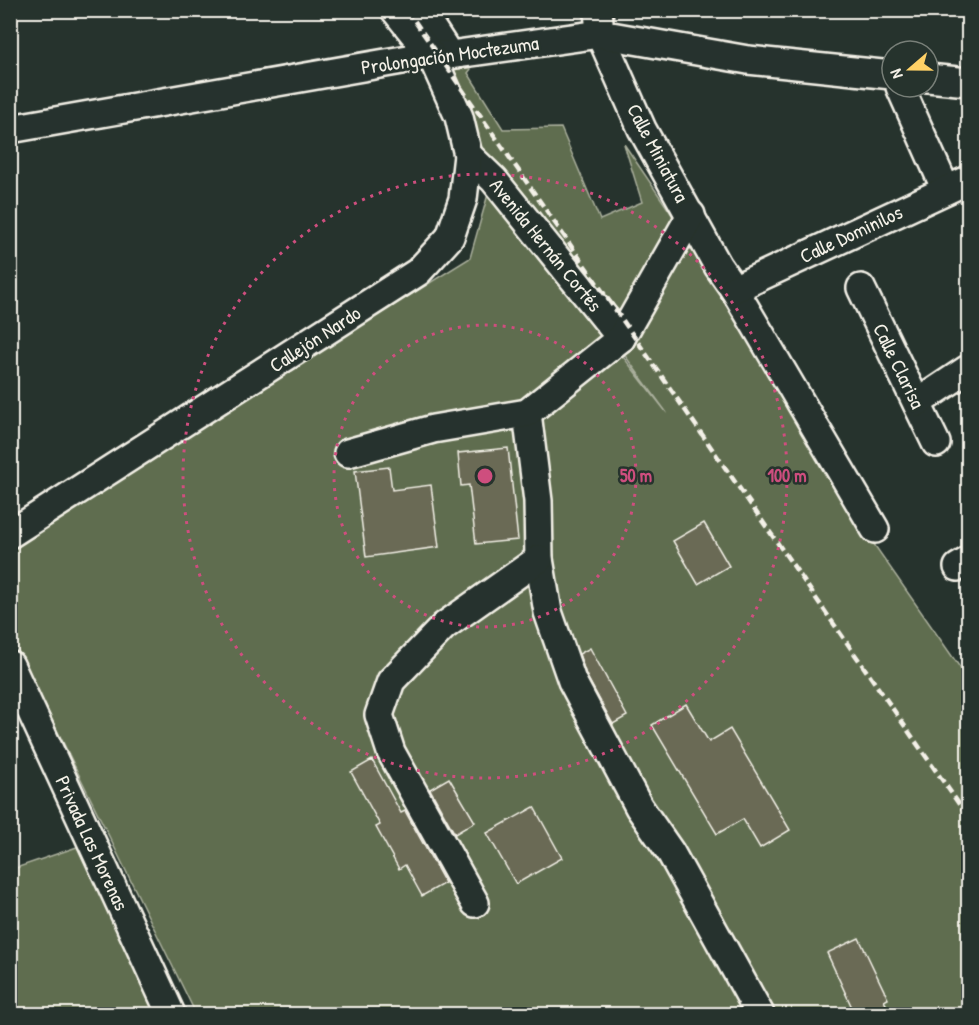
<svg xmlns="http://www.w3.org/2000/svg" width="979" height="1025" font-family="'Patrick Hand',sans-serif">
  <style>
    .green { fill: #5f6d4f; stroke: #aaaf9c; stroke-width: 1.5; fill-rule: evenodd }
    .building { fill: #6a6a55; stroke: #f4f1e8; stroke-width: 1.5 }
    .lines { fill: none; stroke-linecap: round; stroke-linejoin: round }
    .minor-casing { stroke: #f4f1e8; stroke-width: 32 }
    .minor { stroke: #26332d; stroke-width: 27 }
    .rail { stroke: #f4f1e8; stroke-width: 4.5; stroke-dasharray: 9 4.5; stroke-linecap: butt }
    .ring { fill: none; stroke: #ce4e7e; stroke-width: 3; stroke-dasharray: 3 6 }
    .labels { text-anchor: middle; stroke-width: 5; stroke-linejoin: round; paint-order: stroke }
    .street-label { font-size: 20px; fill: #f4f1e8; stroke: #26332d }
    .centre { fill: #ce4e7e; stroke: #26332d; stroke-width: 3 }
    .ring-label { font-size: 18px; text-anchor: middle; font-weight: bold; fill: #ce4e7e; stroke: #26332d; stroke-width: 5; stroke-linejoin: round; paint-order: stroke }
  </style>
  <rect width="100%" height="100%" fill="#26332d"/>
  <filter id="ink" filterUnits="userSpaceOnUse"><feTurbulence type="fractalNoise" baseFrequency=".0167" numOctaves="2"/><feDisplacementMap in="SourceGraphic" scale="12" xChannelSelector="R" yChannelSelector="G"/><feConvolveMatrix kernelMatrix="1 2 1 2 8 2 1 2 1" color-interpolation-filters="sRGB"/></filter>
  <g filter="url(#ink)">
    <!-- green -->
    <g class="green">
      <path d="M461 56 471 69 468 73 503 129 561 128 600 220 642 202 624 144 730 300 841 497 968 679V1014H196L11 636V543L470 258 490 187 438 64ZM538 248 612 338 667 413Z"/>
      <polygon points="77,847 159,1014 11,1014 10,870"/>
    </g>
    <!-- building -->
    <g class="building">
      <polygon points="508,448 518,540 476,544 469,485 461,486 458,453"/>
      <polygon points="389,467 392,490 431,485 439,547 366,557 355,471"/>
      <polygon points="704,523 729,566 698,584 673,541"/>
      <polygon points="590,648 627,716 613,724 586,675 579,654"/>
      <polygon points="686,704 709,742 730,729 790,830 760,848 743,819 717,834 652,725"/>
      <polygon points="372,760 401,813 405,811 445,883 422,896 405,865 399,869 376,827 380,825 351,772"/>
      <polygon points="449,778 475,822 455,834 430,789"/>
      <polygon points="534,807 562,858 516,884 487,833"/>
      <polygon points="859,938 888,999 884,1001 892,1014 855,1014 827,953"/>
    </g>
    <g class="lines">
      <defs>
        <g id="minor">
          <polyline points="420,10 444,47"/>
          <polyline points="598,10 600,34 642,129 718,266 734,289 875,529"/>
          <polyline points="928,78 968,82"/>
          <polyline points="900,87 946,190"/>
          <polyline points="10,129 431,55 450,55 600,34 748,60 892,75"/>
          <polyline points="468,155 494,180 621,338"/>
          <polyline points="861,288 936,443"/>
          <polyline points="734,289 968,180"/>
          <polyline points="917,403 968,369"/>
          <polyline points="527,413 538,501 539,559 548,612 572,681 639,807 671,853 760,1014"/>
          <polyline points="348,453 433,429 527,413 621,338 691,215"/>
          <polyline points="10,534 418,272 450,237 463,199 468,155 459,117 431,55 395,10"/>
          <polyline points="958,567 968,561"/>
          <polyline points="10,665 171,1014"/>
          <polyline points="475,903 391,752 379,715 391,681 444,626 539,559"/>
        </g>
      </defs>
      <!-- minor casing -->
      <use href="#minor" class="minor-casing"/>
      <!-- minor -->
      <use href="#minor" class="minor"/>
      <!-- rail -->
      <polyline class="rail" points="407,10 968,817"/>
    </g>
  </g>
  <!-- distance rings -->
  <g class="ring">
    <circle cx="485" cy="476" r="151"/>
    <circle cx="485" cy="476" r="302"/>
  </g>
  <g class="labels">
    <!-- street labels -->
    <g class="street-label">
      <text transform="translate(450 55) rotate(-8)" y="7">Prolongación Moctezuma</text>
      <text transform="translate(658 153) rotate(62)" y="7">Calle Miniatura</text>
      <text transform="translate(851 234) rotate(-25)" y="7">Calle Dominilos</text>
      <text transform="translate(546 245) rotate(51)" y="7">Avenida Hernán Cortés</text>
      <text transform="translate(315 339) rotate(-33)" y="7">Callejón Nardo</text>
      <text transform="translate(899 366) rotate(64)" y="7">Calle Clarisa</text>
      <text transform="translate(92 843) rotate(65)" y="7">Privada Las Morenas</text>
    </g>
  </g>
  <circle cx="485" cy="476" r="9" class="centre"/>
  <g class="ring-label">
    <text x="636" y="482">50 m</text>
    <text x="787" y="482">100 m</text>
  </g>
  <!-- margin -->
  <rect width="979" height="1025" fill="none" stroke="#26332d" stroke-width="36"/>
  <rect x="18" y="18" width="943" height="989" fill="none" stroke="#f4f1e8" stroke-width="2" filter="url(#ink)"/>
  <!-- north arrow -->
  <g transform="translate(910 69) rotate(250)"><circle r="28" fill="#26332d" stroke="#787f78" stroke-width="1.5"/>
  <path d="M0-4.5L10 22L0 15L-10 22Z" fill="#ffd166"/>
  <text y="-9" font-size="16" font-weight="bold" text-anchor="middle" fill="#f4f1e8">N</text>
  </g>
</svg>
